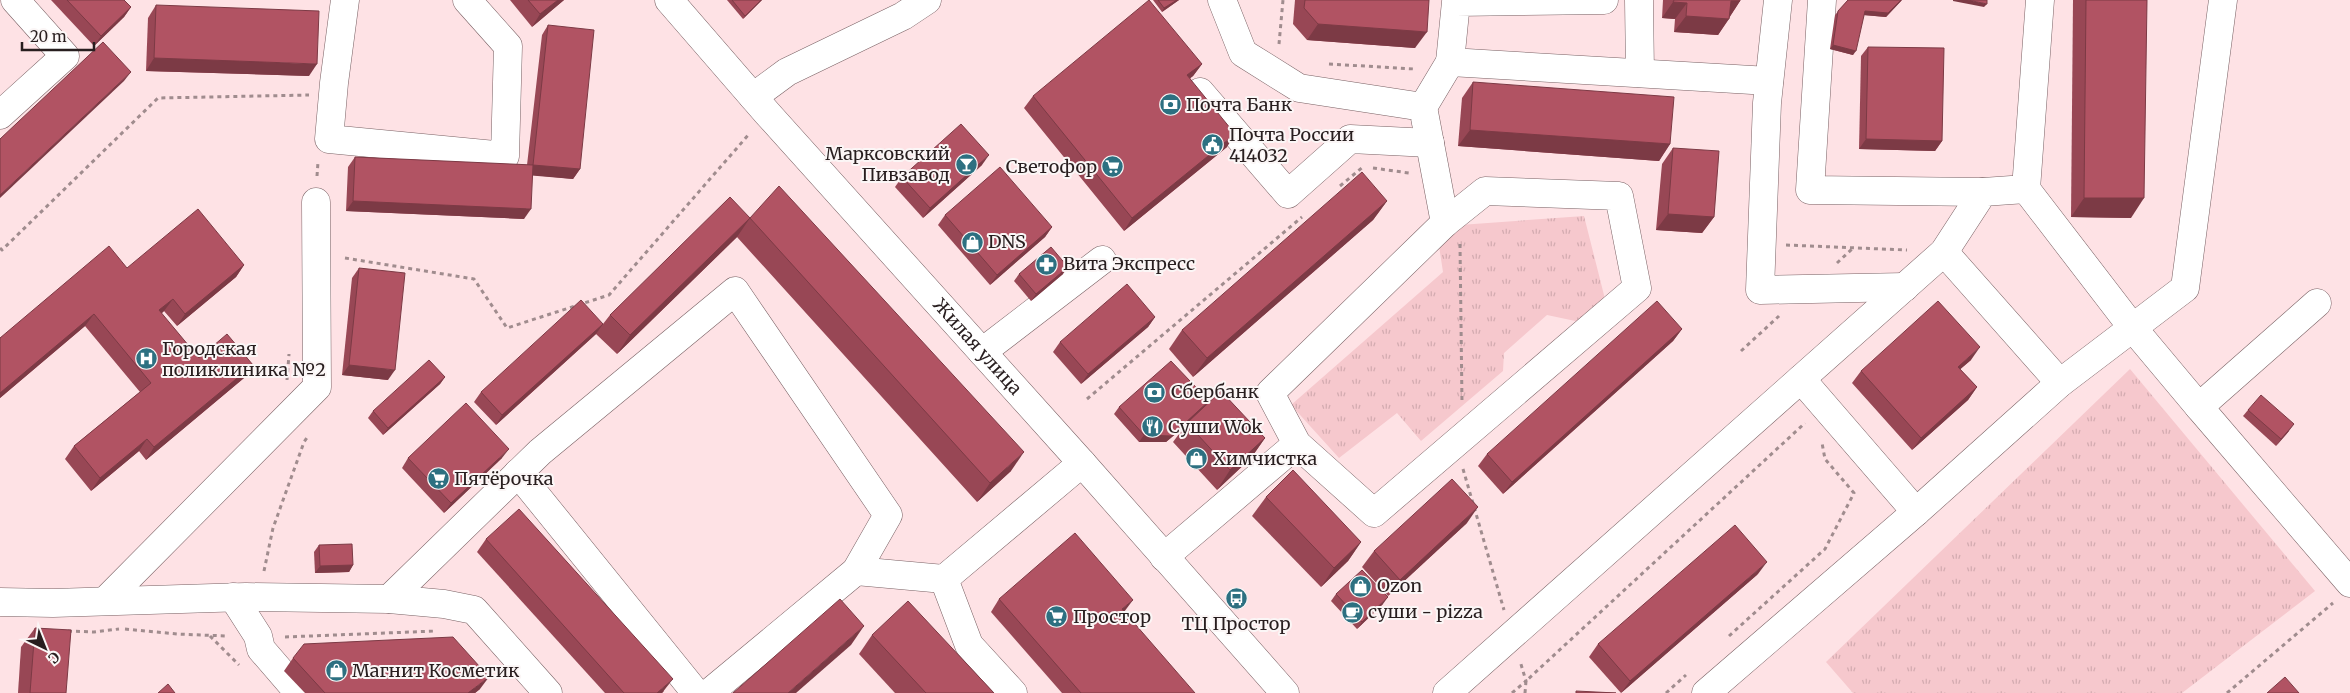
<svg xmlns="http://www.w3.org/2000/svg" width="2350" height="693" font-family="Merriweather,serif">
  <style>
    .grass { fill: url(#grass-tufts) }
    .lines { fill: none; stroke-linecap: round; stroke-linejoin: round }
    .minor-casing { stroke: #796164; stroke-width: 29 }
    .path { stroke: #a08c8e; stroke-width: 3; stroke-dasharray: 4 4; stroke-linecap: butt }
    .minor { stroke: #fff; stroke-width: 28 }
    .wall { fill: #984755 }
    .shaded-wall { fill: #7c3a45 }
    .building { fill: #b15363; stroke: #7c3a45 }
    .labels { text-anchor: middle; stroke-width: 4; stroke-linejoin: round; paint-order: stroke }
    .poi-label { font-size: 18px; fill: #281e1f; stroke: #fbf6f6; text-anchor: start }
    .street-label { font-size: 18px; fill: #281e1f; stroke: #fbf6f6 }
  </style>
  <defs>
    <pattern id="grass-tufts" width="24" height="20" patternUnits="userSpaceOnUse" patternTransform="scale(1.25)"><rect width="24" height="20" fill="#f6c8cd"/><path d="M3 7l-1-3M5 7V3M7 7l1-3M15 17l-1-3M17 17v-4M19 17l1-3" fill="none" stroke="#d3abb0"/></pattern>
  </defs>
  <rect width="100%" height="100%" fill="#fee2e5"/>
  <!-- grass -->
  <g class="grass">
    <polygon points="1584,216 1605,299 1580,322 1547,315 1504,353 1503,371 1421,441 1397,413 1339,458 1291,405 1443,272 1439,246 1460,225"/>
    <polygon points="2130,369 2315,591 2182,693 1853,693 1826,662"/>
  </g>
  <g class="lines">
    <defs>
      <g id="minor">
        <polyline points="345,0 334,83 329,139 505,156 508,46 467,0"/>
        <path id="s1" d="M669 0 767 113 1082 463 1285 693"/>
        <polyline points="1222,0 1243,53 1299,88 1423,107 1445,223"/>
        <polyline points="1604,0 1456,2 1450,62 1769,81"/>
        <polyline points="1639,0 1640,73"/>
        <polyline points="1778,0 1767,103 1760,290 1905,287"/>
        <polyline points="1822,0 1810,190 1983,192"/>
        <polyline points="1200,92 1288,194 1350,139 1430,143"/>
        <polyline points="753,97 787,72 903,16 927,0"/>
        <polyline points="1423,107 1450,62"/>
        <polyline points="0,115 65,56 15,0"/>
        <polyline points="2026,189 2132,327 2199,407 2317,303"/>
        <polyline points="1944,252 2060,383"/>
        <polyline points="982,352 1102,260"/>
        <polyline points="1801,379 1916,512"/>
        <polyline points="2199,407 2350,583"/>
        <polyline points="518,473 696,693"/>
        <polyline points="1164,557 1297,444 1270,393 1445,223 1485,191 1619,196 1637,288 1374,513 1297,444"/>
        <polyline points="856,571 944,579"/>
        <polyline points="233,597 258,636 261,649 299,693"/>
        <polyline points="389,599 540,452 735,291 888,515 856,571 709,693"/>
        <polyline points="106,600 317,387 316,202"/>
        <polyline points="0,602 53,603 246,597 389,599 444,604 474,610 548,693"/>
        <polyline points="1013,693 969,645 944,579 1082,463"/>
        <polyline points="1447,693 1944,252 1983,192 2026,189 2040,0"/>
        <polyline points="1706,693 1916,512 2060,383 2185,288 2223,0"/>
      </g>
    </defs>
    <!-- minor casing -->
    <use href="#minor" class="minor-casing"/>
    <!-- path -->
    <g class="path">
      <polyline points="1279,44 1283,0"/>
      <polyline points="1329,64 1415,69"/>
      <polyline points="1373,168 1409,173"/>
      <polyline points="317,176 318,162"/>
      <polyline points="1340,186 1364,166"/>
      <polyline points="1460,244 1462,403"/>
      <polyline points="1786,245 1907,250"/>
      <polyline points="0,248 2,250 158,98 309,95"/>
      <polyline points="345,258 474,279 507,328 609,295 750,133"/>
      <polyline points="1837,263 1853,248"/>
      <polyline points="1741,351 1779,316"/>
      <polyline points="287,380 289,354"/>
      <polyline points="1087,399 1302,217"/>
      <polyline points="1463,469 1504,610"/>
      <polyline points="264,571 273,528 304,442 309,435"/>
      <polyline points="125,629 177,634 226,636"/>
      <polyline points="68,631 94,632 119,629"/>
      <polyline points="210,636 239,665"/>
      <polyline points="1729,636 1825,549 1854,493 1825,459 1822,443"/>
      <polyline points="285,637 436,631"/>
      <polyline points="1512,693 1526,681 1520,661"/>
      <polyline points="1525,693 1526,681 1805,423"/>
      <polyline points="1666,693 1686,675"/>
      <polyline points="2227,693 2333,603"/>
    </g>
    <!-- minor -->
    <use href="#minor" class="minor"/>
  </g>
  <!-- wall -->
  <g class="wall">
    <polygon points="51,0 124,0 131,7 124,17 94,46"/>
    <polygon points="510,0 564,0 532,27"/>
    <polygon points="727,0 762,0 743,19"/>
    <polygon points="1153,0 1179,0 1162,12"/>
    <polygon points="1295,0 1429,0 1415,48 1307,40 1293,24"/>
    <polygon points="1663,0 1740,0 1740,1 1718,35 1674,32 1675,19 1662,18"/>
    <polygon points="1848,0 1902,0 1886,17 1864,15 1853,55 1830,49 1835,15"/>
    <polygon points="2073,0 2147,0 2131,218 2071,217"/>
    <polygon points="156,5 309,76 146,71 148,18"/>
    <polygon points="548,25 580,169 573,179 533,175 524,219 346,211 348,167 355,157 527,165 542,35"/>
    <polygon points="1868,47 1942,141 1935,151 1859,149 1861,56"/>
    <polygon points="1202,64 1193,76 1190,78 1227,147 1124,231 1024,108 1033,96"/>
    <polygon points="1473,82 1670,144 1659,161 1458,146 1462,98"/>
    <polygon points="1673,148 1714,217 1702,233 1656,230 1662,164"/>
    <polygon points="982,165 923,218 895,187 902,177"/>
    <polygon points="1387,201 1373,220 1193,377 1169,349 1182,330"/>
    <polygon points="945,215 1052,227 1045,237 990,285 938,225"/>
    <polygon points="750,218 1011,471 977,502 737,237 617,354 596,334 496,425 474,402 481,392 603,324 610,315"/>
    <polygon points="244,265 236,277 177,326 164,311 161,314 199,358 244,378 146,460 139,451 91,491 65,459 74,446 140,392 85,326 0,398 0,338 127,268"/>
    <polygon points="359,268 388,380 342,375 352,278"/>
    <polygon points="1019,274 1063,274 1031,301 1014,281"/>
    <polygon points="1155,317 1148,327 1081,384 1053,352 1060,342"/>
    <polygon points="1682,329 1673,341 1503,494 1478,466 1487,454"/>
    <polygon points="1971,360 1960,369 1977,387 1968,400 1912,450 1852,383 1861,371"/>
    <polygon points="445,377 440,384 383,435 368,418 373,411"/>
    <polygon points="1209,401 1265,438 1251,458 1217,490 1173,442 1185,426 1166,442 1139,442 1114,414 1119,407"/>
    <polygon points="2248,410 2289,431 2276,446 2243,416"/>
    <polygon points="408,458 502,458 444,513 402,468"/>
    <polygon points="1266,497 1361,542 1348,561 1321,587 1252,516"/>
    <polygon points="1467,523 1388,596 1362,567 1374,551"/>
    <polygon points="486,539 664,691 662,693 605,693 477,552"/>
    <polygon points="319,545 353,565 349,572 315,573 314,552"/>
    <polygon points="1758,574 1621,693 1589,657 1598,644"/>
    <polygon points="1336,594 1383,604 1357,629 1331,601"/>
    <polygon points="999,599 1195,693 1062,693 991,612"/>
    <polygon points="35,628 66,693 18,693 21,647"/>
    <polygon points="872,635 994,693 895,693 859,654"/>
    <polygon points="293,658 480,689 475,693 305,693 284,671"/>
  </g>
  <!-- shaded-wall -->
  <g class="shaded-wall">
    <polygon points="558,0 564,0 532,27 540,14"/>
    <polygon points="761,0 762,0 743,19 745,16"/>
    <polygon points="1177,0 1179,0 1162,12 1164,8"/>
    <polygon points="1902,0 1886,17 1863,15 1865,11"/>
    <polygon points="1953,0 1968,0 1987,4 1984,7 1953,1"/>
    <polygon points="1731,1 1740,1 1729,18"/>
    <polygon points="1673,2 1687,3 1675,19 1662,18"/>
    <polygon points="131,7 124,17 94,46 101,36"/>
    <polygon points="1686,16 1729,19 1718,35 1674,32"/>
    <polygon points="1318,24 1427,32 1415,48 1307,40"/>
    <polygon points="1833,45 1856,51 1853,55 1830,49"/>
    <polygon points="154,58 317,64 309,76 146,71"/>
    <polygon points="1202,64 1193,76 1178,88 1187,75"/>
    <polygon points="131,72 124,81 0,198 0,195"/>
    <polygon points="1470,130 1670,144 1659,161 1458,146"/>
    <polygon points="1235,134 1227,147 1124,231 1132,218"/>
    <polygon points="1866,139 1942,141 1935,151 1859,149"/>
    <polygon points="989,155 982,165 923,218 930,208"/>
    <polygon points="533,165 580,169 573,179 526,175"/>
    <polygon points="2084,198 2144,198 2131,218 2071,217"/>
    <polygon points="353,201 531,209 524,219 346,211"/>
    <polygon points="1387,201 1373,220 1193,377 1207,358"/>
    <polygon points="1668,214 1714,217 1702,233 1656,230"/>
    <polygon points="750,218 737,237 617,354 630,335"/>
    <polygon points="1052,227 1045,237 990,285 997,275"/>
    <polygon points="244,265 236,277 177,326 185,314"/>
    <polygon points="1068,267 1063,274 1031,301 1036,294"/>
    <polygon points="173,299 164,311 150,323 159,310"/>
    <polygon points="94,314 85,326 0,398 0,393"/>
    <polygon points="1155,317 1148,327 1081,384 1088,374"/>
    <polygon points="603,324 596,334 496,425 502,415"/>
    <polygon points="1682,329 1673,341 1503,494 1512,482"/>
    <polygon points="1980,347 1971,360 1949,379 1958,367"/>
    <polygon points="253,365 244,378 146,460 154,447"/>
    <polygon points="349,365 395,370 388,380 342,375"/>
    <polygon points="445,377 440,384 383,435 388,428"/>
    <polygon points="1977,387 1968,400 1912,450 1921,438"/>
    <polygon points="1209,401 1185,426 1166,442 1139,442 1144,435"/>
    <polygon points="2294,424 2289,431 2276,446 2281,439"/>
    <polygon points="1265,438 1251,458 1217,490 1230,470"/>
    <polygon points="147,439 139,451 91,491 100,478"/>
    <polygon points="509,449 502,458 444,513 451,503"/>
    <polygon points="1024,452 1011,471 977,502 990,483"/>
    <polygon points="1478,507 1467,523 1388,596 1400,580"/>
    <polygon points="1361,542 1348,561 1321,587 1334,568"/>
    <polygon points="1767,562 1758,574 1621,693 1630,681"/>
    <polygon points="353,565 349,572 315,573 320,566"/>
    <polygon points="1388,597 1383,604 1357,629 1362,622"/>
    <polygon points="1133,600 1124,612 1122,609"/>
    <polygon points="864,626 851,645 796,693 788,693"/>
    <polygon points="489,677 480,689 475,693 468,693"/>
    <polygon points="673,679 662,693 657,693"/>
  </g>
  <!-- building -->
  <g class="building">
    <polygon points="67,0 124,0 131,7 101,36"/>
    <polygon points="528,0 558,0 540,14"/>
    <polygon points="732,0 761,0 745,16"/>
    <polygon points="1149,0 1202,64 1187,75 1235,134 1132,218 1033,96"/>
    <polygon points="1158,0 1177,0 1164,8"/>
    <polygon points="1305,0 1429,0 1427,32 1318,24 1304,8"/>
    <polygon points="1674,0 1740,0 1740,1 1731,1 1729,19 1686,16 1687,3 1673,2"/>
    <polygon points="1848,0 1901,0 1888,13 1865,11 1856,51 1833,45 1838,11"/>
    <polygon points="1968,0 1987,0 1987,4"/>
    <polygon points="2086,0 2147,0 2144,198 2084,198"/>
    <polygon points="156,5 319,11 317,64 154,58"/>
    <polygon points="548,25 594,30 580,169 533,165"/>
    <polygon points="103,42 131,72 0,195 0,139"/>
    <polygon points="1868,47 1944,48 1942,141 1866,139"/>
    <polygon points="1473,82 1674,97 1670,144 1470,130"/>
    <polygon points="961,124 989,155 930,208 902,177"/>
    <polygon points="1673,148 1719,151 1714,217 1668,214"/>
    <polygon points="355,157 533,165 531,209 353,201"/>
    <polygon points="1000,167 1052,227 997,275 945,215"/>
    <polygon points="1362,172 1387,201 1207,358 1182,330"/>
    <polygon points="779,186 1024,452 990,483 750,218"/>
    <polygon points="730,197 750,218 630,335 610,315"/>
    <polygon points="198,209 244,265 185,314 173,299 159,310 199,358 227,334 253,365 154,447 147,439 100,478 74,446 151,383 94,314 0,393 0,338 109,246 127,268"/>
    <polygon points="1051,247 1068,267 1036,294 1019,274"/>
    <polygon points="359,268 405,273 395,370 349,365"/>
    <polygon points="1127,284 1155,317 1088,374 1060,342"/>
    <polygon points="581,300 603,324 502,415 481,392"/>
    <polygon points="1657,301 1682,329 1512,482 1487,454"/>
    <polygon points="1938,301 1980,347 1958,367 1977,387 1921,438 1861,371"/>
    <polygon points="429,360 445,377 388,428 373,411"/>
    <polygon points="1171,361 1209,401 1171,436 1144,435 1119,407"/>
    <polygon points="1221,391 1265,438 1230,470 1187,423"/>
    <polygon points="2261,395 2294,424 2281,439 2248,410"/>
    <polygon points="466,403 509,449 451,503 408,458"/>
    <polygon points="1293,470 1361,542 1334,568 1266,497"/>
    <polygon points="1452,479 1478,507 1400,580 1374,551"/>
    <polygon points="519,509 673,679 657,693 624,693 486,539"/>
    <polygon points="1735,525 1767,562 1630,681 1598,644"/>
    <polygon points="1075,533 1133,600 1122,609 1195,693 1081,693 999,599"/>
    <polygon points="352,544 353,565 320,566 319,545"/>
    <polygon points="1362,570 1388,597 1362,622 1336,594"/>
    <polygon points="840,599 864,626 788,693 733,693"/>
    <polygon points="908,601 994,693 926,693 872,635"/>
    <polygon points="35,628 71,630 66,693 30,693"/>
    <polygon points="453,637 489,677 468,693 325,693 293,658 304,644"/>
    <polygon points="2285,677 2299,693 2267,693"/>
    <polygon points="168,684 175,693 158,693"/>
    <polygon points="1576,691 1616,693 1576,693"/>
  </g>
  <!-- icons -->
  <defs>
    <symbol id="bank-disc" viewBox="-11 -11 22 22"><circle r="9.5" fill="#2d7081" stroke="#fbf6f6"/><path d="M-6-4H6V4H-6ZM0-2.3a2.3 2.3 0 1 0 0 4.6a2.3 2.3 0 1 0 0-4.6Z" fill="#fff"/></symbol>
    <symbol id="civic-disc" viewBox="-11 -11 22 22"><circle r="9.5" fill="#2d7081" stroke="#fbf6f6"/><path d="M-.6-6.5H3V-4.5H.6V-3L4-1V1h2V6H-6V1h2V-1L-.6-3ZM-1.2 2.5V6h2.4V2.5Z" fill="#fff"/></symbol>
    <symbol id="bar-disc" viewBox="-11 -11 22 22"><circle r="9.5" fill="#2d7081" stroke="#fbf6f6"/><path d="M-6-5H6L.8 .8V4.5H3.5V6h-7V4.5H-.8V.8Z" fill="#fff"/></symbol>
    <symbol id="supermarket-disc" viewBox="-11 -11 22 22"><circle r="9.5" fill="#2d7081" stroke="#fbf6f6"/><path d="M-6-5.5h2.5l.6 2H6L4.5 2H-2.5L-4.4-4H-6ZM-1.5 3.2a1.3 1.3 0 1 0 .1 0ZM3 3.2a1.3 1.3 0 1 0 .1 0Z" fill="#fff"/></symbol>
    <symbol id="shop-disc" viewBox="-11 -11 22 22"><circle r="9.5" fill="#2d7081" stroke="#fbf6f6"/><path d="M-5-2.5h2.3a2.7 3.5 0 0 1 5.4 0H5L5.5 6h-11ZM-1.5-2.5h3a1.5 2.3 0 0 0-3 0Z" fill="#fff"/></symbol>
    <symbol id="pharmacy-disc" viewBox="-11 -11 22 22"><circle r="9.5" fill="#2d7081" stroke="#fbf6f6"/><path d="M-2-6h4v4h4v4h-4v4h-4v-4h-4v-4h4Z" fill="#fff"/></symbol>
    <symbol id="hospital-disc" viewBox="-11 -11 22 22"><circle r="9.5" fill="#2d7081" stroke="#fbf6f6"/><path d="M-5-5h3v3.5h4V-5h3V5h-3V1.5h-4V5h-3Z" fill="#fff"/></symbol>
    <symbol id="restaurant-disc" viewBox="-11 -11 22 22"><circle r="9.5" fill="#2d7081" stroke="#fbf6f6"/><path d="M-5-6h1v4h1v-4h1v4h1v-4h1v5L-1.5 .5V6h-2V.5L-5-1ZM5-6V6H3V1.5H1.5Q1.5-4 5-6Z" fill="#fff"/></symbol>
    <symbol id="bus-disc" viewBox="-11 -11 22 22"><circle r="9.5" fill="#2d7081" stroke="#fbf6f6"/><path d="M-5-6H5V4H4V6H2V4H-2V6H-4V4H-5ZM-3.5-4V0h7V-4ZM-3.5 1.2v1.5H-2V1.2ZM2 1.2v1.5H3.5V1.2Z" fill="#fff"/></symbol>
    <symbol id="cafe-disc" viewBox="-11 -11 22 22"><circle r="9.5" fill="#2d7081" stroke="#fbf6f6"/><path d="M-5.5-4.5H6V0H3Q3 3.5 0 3.5H-2.5Q-5.5 3.5-5.5 0ZM3-3.2v2h1.7v-2ZM-6 4.5H4V6H-6Z" fill="#fff"/></symbol>
  </defs>
  <g fill-rule="evenodd">
    <use href="#bank-disc" x="1158" y="92" width="25" height="25"/>
    <use href="#civic-disc" x="1200" y="132" width="25" height="25"/>
    <use href="#bar-disc" x="954" y="152" width="25" height="25"/>
    <use href="#supermarket-disc" x="1100" y="154" width="25" height="25"/>
    <use href="#shop-disc" x="960" y="230" width="25" height="25"/>
    <use href="#pharmacy-disc" x="1034" y="252" width="25" height="25"/>
    <use href="#hospital-disc" x="134" y="346" width="25" height="25"/>
    <use href="#bank-disc" x="1142" y="380" width="25" height="25"/>
    <use href="#restaurant-disc" x="1140" y="414" width="25" height="25"/>
    <use href="#shop-disc" x="1184" y="446" width="25" height="25"/>
    <use href="#supermarket-disc" x="426" y="466" width="25" height="25"/>
    <use href="#shop-disc" x="1348" y="574" width="25" height="25"/>
    <use href="#bus-disc" x="1224" y="586" width="25" height="25"/>
    <use href="#cafe-disc" x="1340" y="600" width="25" height="25"/>
    <use href="#supermarket-disc" x="1044" y="604" width="25" height="25"/>
    <use href="#shop-disc" x="324" y="658" width="25" height="25"/>
  </g>
  <g class="labels">
    <!-- poi labels -->
    <g class="poi-label">
      <text x="1186" y="111">Почта Банк</text>
      <text x="1229" y="141">Почта России<tspan x="1229" dy="21">414032</tspan></text>
      <text x="950" y="160" text-anchor="end">Марксовский<tspan x="950" dy="21">Пивзавод</tspan></text>
      <text x="1097" y="173" text-anchor="end">Светофор</text>
      <text x="988" y="248">DNS</text>
      <text x="1063" y="270">Вита Экспресс</text>
      <text x="162" y="355">Городская<tspan x="162" dy="21">поликлиника №2</tspan></text>
      <text x="1171" y="398">Сбербанк</text>
      <text x="1168" y="433">Суши Wok</text>
      <text x="1213" y="465">Химчистка</text>
      <text x="454" y="485">Пятёрочка</text>
      <text x="1377" y="592">Ozon</text>
      <text x="1368" y="618">суши - pizza</text>
      <text x="1073" y="623">Простор</text>
      <text x="1236" y="630" text-anchor="middle">ТЦ Простор</text>
      <text x="352" y="677">Магнит Косметик</text>
    </g>
    <!-- street labels -->
    <g class="street-label">
      <text dy="6" stroke="none"><textPath href="#s1" startOffset="464">Жилая улица</textPath></text>
    </g>
  </g>
  <!-- north arrow -->
  <g transform="translate(45 648) rotate(137)" stroke="#fbf6f6" stroke-width="4" paint-order="stroke">
  <path d="M0-4L9 19L0 12L-9 19Z" fill="#281e1f"/>
  <text y="-8" font-size="14" font-weight="bold" text-anchor="middle" fill="#281e1f">С</text>
  </g>
  <!-- scale -->
  <path d="M22 42v8h72v-8" fill="none" stroke="#281e1f" stroke-width="2.5"/>
  <text x="30" y="42" font-size="15" fill="#281e1f" stroke="#fbf6f6" stroke-width="4" paint-order="stroke">20 m</text>
</svg>
